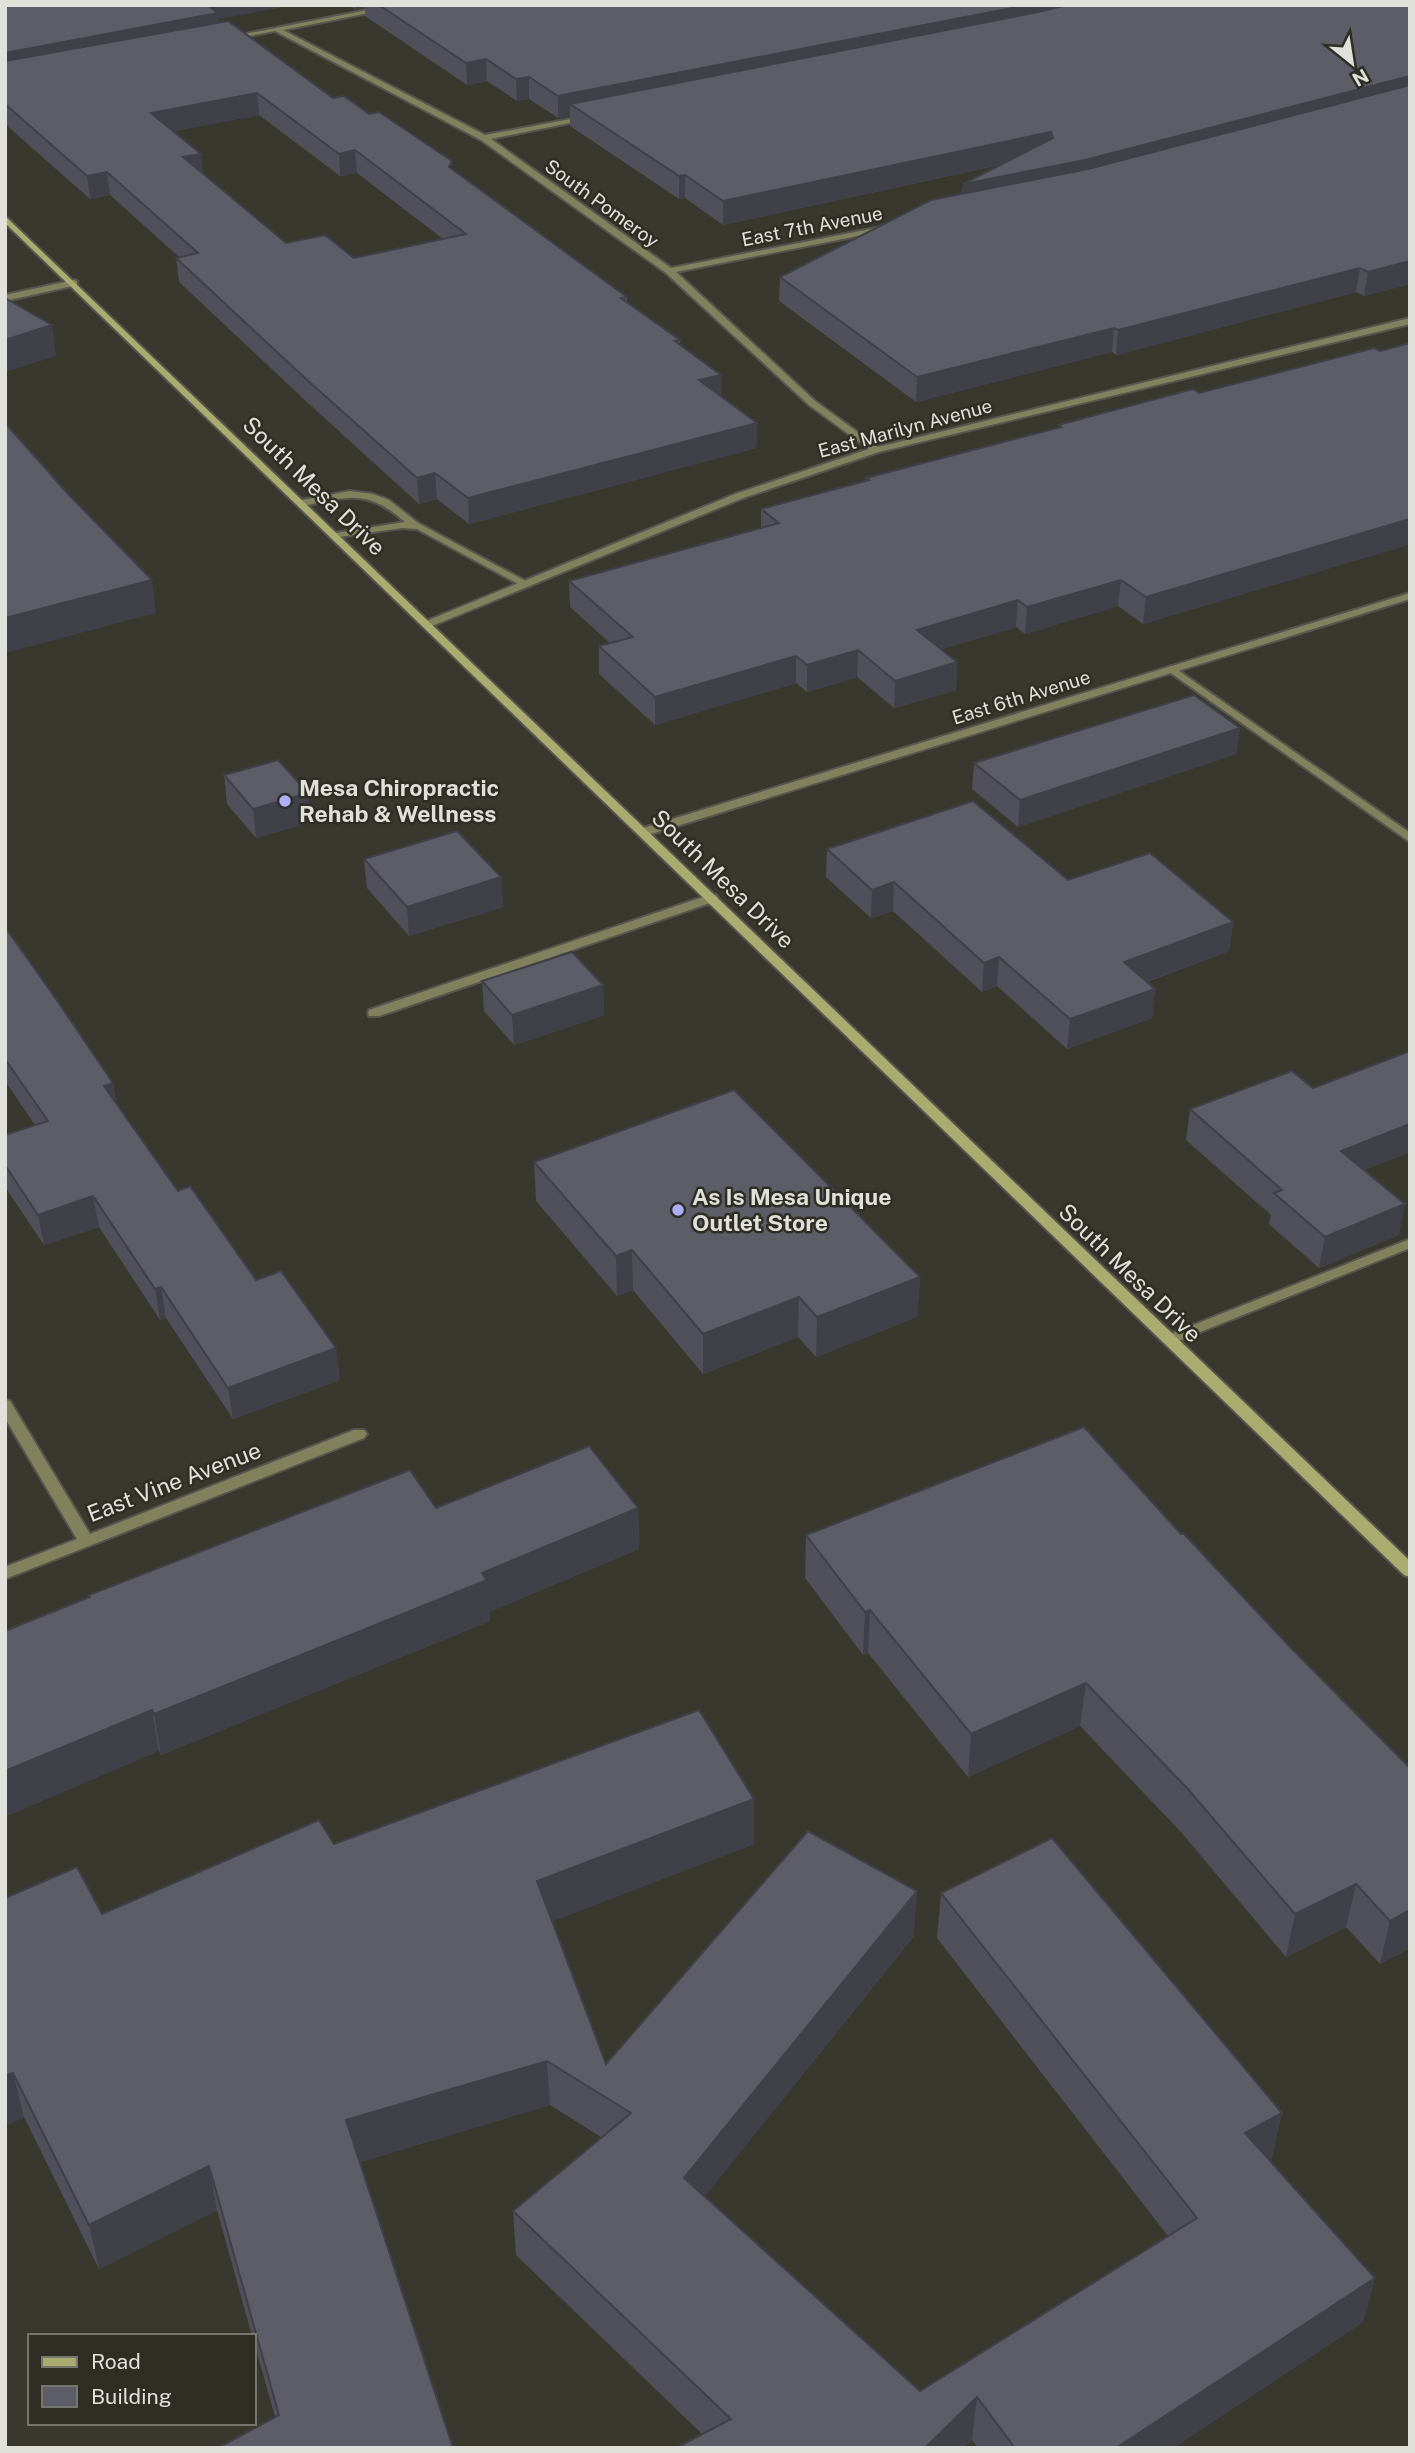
<svg xmlns="http://www.w3.org/2000/svg" width="1415" height="2453" font-family="'Public Sans',sans-serif">
  <style>
    .lines { fill: none; stroke-linecap: round; stroke-linejoin: round }
    .lane-casing { stroke: #56564e; stroke-width: 4 }
    .street-casing { stroke: #56564e; stroke-width: 4 }
    .secondary-casing { stroke: #56564e; stroke-width: 4 }
    .lane { fill: #81825d; fill-rule: evenodd }
    .street { fill: #81825d; fill-rule: evenodd }
    .secondary { fill: #aaac6f; fill-rule: evenodd }
    .wall { fill: #4f5059; fill-rule: evenodd }
    .shaded-wall { fill: #404148 }
    .building { fill: #5c5d67; stroke: #404148; stroke-width: 2; fill-rule: evenodd }
    .poi-dot { fill: #adaffb; stroke: #2e2e25; stroke-width: 2.5 }
    .labels { text-anchor: middle; stroke-width: 5; stroke-linejoin: round; paint-order: stroke }
    .far-street-label { font-size: 19px; fill: #e1e1db; stroke: #2e2e25 }
    .street-label { font-size: 23px; fill: #e1e1db; stroke: #2e2e25 }
    .poi-label { font-size: 23px; font-weight: bold; fill: #e1e1db; stroke: #2e2e25; text-anchor: start }
  </style>
  <rect width="100%" height="100%" fill="#38382f"/>
  <g class="lines">
    <defs>
      <g id="lane">
        <path d="M350 491 373 494 389 500 418 523 531 584 530 586H522L417 529 402 528 332 538V534L336 533 405 522C366 488 349 497 302 506L297 503 302 500Z"/>
        <polygon points="1172,666 1410,833 1410,842 1168,671 1168,667"/>
        <polygon points="712,894 716,895 718,898 716,901 379,1016 369,1016 368,1013 369,1010"/>
        <polygon points="1410,1239 1410,1248 1173,1343 1168,1345 1161,1340 1163,1337"/>
      </g>
      <g id="street">
        <polygon points="393,5 409,5 283,30 485,135 592,115 593,117 589,119 491,139 671,268 891,225 892,227 888,230 676,272 815,401 878,447 1410,318 1410,324 879,452 743,498 432,626 424,626 424,622 735,494 869,449 809,405 666,273 481,140 275,31 228,40 224,38"/>
        <polygon points="74,280 77,281 77,285 5,301 5,295"/>
        <polygon points="1410,593 1410,599 648,835 644,836 638,832 640,829"/>
        <polygon points="5,1400 10,1401 90,1534 354,1430 364,1430 367,1434 364,1438 5,1579 5,1567 77,1539 5,1418"/>
      </g>
      <polygon id="secondary" points="5,216 1410,1561 1410,1577 1404,1575 5,223"/>
    </defs>
    <!-- lane casing -->
    <use href="#lane" class="lane-casing"/>
    <!-- street casing -->
    <use href="#street" class="street-casing"/>
    <!-- secondary casing -->
    <use href="#secondary" class="secondary-casing"/>
    <!-- lane -->
    <use href="#lane" class="lane"/>
    <!-- street -->
    <use href="#street" class="street"/>
    <!-- secondary -->
    <use href="#secondary" class="secondary"/>
  </g>
  <!-- wall -->
  <g class="wall">
    <path d="M5 5 219 19V22L333 98 369 114 452 169 627 297V302L680 340V345L721 375V397L757 423 756 448 469 524 437 499 419 504 308 403 179 282 176 258 179 257 110 195 90 199 5 124ZM259 115 340 176 357 173 443 239 354 258 286 243 203 173 174 131Z"/>
    <polygon points="349,5 1410,5 1410,284 1364,296 1356,292 1116,355 1112,352 916,402 779,301 780,277 962,194 963,184 1000,165 723,225 685,198 679,199 570,126 570,116 558,118 529,99 517,101 487,81 467,85 365,16 365,8 355,9"/>
    <polygon points="1410,343 1410,544 1143,624 1118,606 1025,634 1016,627 941,649 957,662 956,690 894,708 857,677 807,692 796,683 655,725 599,674 599,646 610,643 570,607 569,581 761,528 761,509 866,481 866,478 1058,428 1058,425 1380,351"/>
    <polygon points="1240,728 1236,754 1018,827 972,789 974,763"/>
    <polygon points="224,775 311,822 256,838 227,804"/>
    <polygon points="827,849 1068,880 1233,922 1229,951 1147,982 1155,989 1152,1018 1067,1049 997,986 982,992 893,911 871,918 826,877"/>
    <polygon points="364,859 501,877 503,907 409,936 367,888"/>
    <polygon points="5,927 113,1083 116,1103 178,1191 256,1280 340,1380 233,1419 166,1318 160,1320 99,1227 44,1245 5,1187 5,1135 35,1125 5,1081"/>
    <polygon points="482,981 603,985 604,1015 514,1045 484,1011"/>
    <polygon points="1410,1051 1410,1152 1364,1170 1399,1235 1319,1268 1269,1224 1271,1215 1186,1140 1190,1109 1313,1088"/>
    <polygon points="534,1162 920,1277 917,1317 816,1357 798,1337 703,1374 633,1290 617,1296 536,1201"/>
    <polygon points="1084,1427 1410,1948 1380,1964 1346,1927 1286,1957 1180,1831 1080,1726 968,1777 868,1653 863,1655 805,1578 806,1535"/>
    <polygon points="436,1508 638,1508 639,1549 489,1612 490,1621 161,1755 159,1751 5,1631"/>
    <polygon points="754,1799 754,1844 552,1921 606,2064 914,1936 705,2196 920,2391 1168,2236 937,1938 941,1893 1282,2113 1272,2157 1268,2159 1375,2278 1363,2322 1173,2448 978,2448 972,2440 702,2434 516,2255 513,2211 601,2137 550,2105 360,2162 453,2448 275,2417 254,2342 254,2336 252,2336 217,2210 99,2269 24,2117 5,2126 5,1898 102,1914 334,1844"/>
  </g>
  <!-- shaded-wall -->
  <g class="shaded-wall">
    <polygon points="202,5 295,5 219,19 220,34 5,75 5,53"/>
    <polygon points="355,5 364,5 365,8 355,9"/>
    <polygon points="1027,5 1117,5 570,104 570,116 558,118 558,96"/>
    <polygon points="486,59 487,81 467,85 466,63"/>
    <polygon points="1410,76 1410,97 961,207 963,184"/>
    <polygon points="529,77 529,99 517,101 516,79"/>
    <polygon points="257,93 259,115 154,135 151,113"/>
    <polygon points="1051,132 1049,154 723,225 723,201"/>
    <polygon points="355,150 357,173 340,176 339,154"/>
    <polygon points="201,154 203,176 183,157"/>
    <polygon points="107,172 110,195 90,199 87,176"/>
    <polygon points="685,175 685,198 679,199 679,176"/>
    <polygon points="1410,261 1410,284 1364,296 1368,272"/>
    <polygon points="1360,268 1356,292 1116,355 1118,330"/>
    <polygon points="52,325 56,356 5,372 5,340"/>
    <polygon points="1114,328 1112,352 916,402 917,377"/>
    <polygon points="721,375 721,400 699,380"/>
    <polygon points="757,423 756,448 469,524 468,498"/>
    <polygon points="435,473 437,499 419,504 417,478"/>
    <polygon points="1410,519 1410,544 1143,624 1146,597"/>
    <polygon points="152,580 156,613 5,653 5,618"/>
    <polygon points="1121,580 1118,606 1025,634 1027,607"/>
    <polygon points="1018,600 1016,627 916,657 917,630"/>
    <polygon points="858,650 857,677 807,692 807,665"/>
    <polygon points="796,656 796,683 655,725 655,697"/>
    <polygon points="957,662 956,690 894,708 895,681"/>
    <polygon points="1240,728 1236,754 1018,827 1020,800"/>
    <polygon points="308,793 311,822 256,838 253,809"/>
    <polygon points="501,877 503,907 409,936 407,907"/>
    <polygon points="894,882 893,911 871,918 872,890"/>
    <polygon points="1233,922 1229,951 1121,991 1124,962"/>
    <polygon points="999,957 997,986 982,992 984,963"/>
    <polygon points="603,985 604,1015 514,1045 512,1015"/>
    <polygon points="1155,989 1152,1018 1067,1049 1070,1019"/>
    <polygon points="113,1083 118,1114 104,1086"/>
    <polygon points="1410,1124 1410,1152 1336,1181 1341,1151"/>
    <polygon points="93,1196 99,1227 44,1245 38,1215"/>
    <polygon points="1405,1204 1399,1235 1319,1268 1325,1237"/>
    <polygon points="632,1250 633,1290 617,1296 616,1256"/>
    <polygon points="920,1277 917,1317 816,1357 817,1317"/>
    <polygon points="161,1287 166,1318 160,1320 155,1289"/>
    <polygon points="799,1297 798,1337 703,1374 703,1334"/>
    <polygon points="336,1348 340,1380 233,1419 228,1388"/>
    <polygon points="638,1508 639,1549 489,1612 490,1621 161,1755 154,1714 482,1573"/>
    <polygon points="870,1610 868,1653 863,1655 865,1612"/>
    <polygon points="1086,1683 1080,1726 968,1777 971,1734"/>
    <polygon points="152,1710 159,1751 5,1817 5,1771"/>
    <polygon points="754,1799 754,1844 540,1926 537,1881"/>
    <polygon points="1356,1884 1346,1927 1286,1957 1295,1914"/>
    <polygon points="917,1891 914,1936 685,2221 684,2178"/>
    <polygon points="1410,1910 1410,1948 1380,1964 1390,1921"/>
    <polygon points="547,2061 550,2105 352,2164 346,2120"/>
    <polygon points="13,2073 24,2117 5,2126 5,2076"/>
    <polygon points="1282,2113 1272,2157 1236,2177 1245,2133"/>
    <polygon points="209,2166 217,2210 99,2269 89,2225"/>
    <polygon points="1375,2278 1363,2322 1173,2448 1116,2448"/>
    <polygon points="977,2397 972,2440 964,2448 925,2448"/>
  </g>
  <!-- building -->
  <g class="building">
    <polygon points="5,5 207,5 218,13 5,53"/>
    <polygon points="379,5 1027,5 558,96 529,77 516,79 486,59 466,63"/>
    <polygon points="1067,5 1410,5 1410,76 1085,160 963,184 1053,138 1051,132 723,201 685,175 679,176 570,104 1038,12"/>
    <path d="M228 21 333 98 344 96 369 114 379 112 452 161 449 167 627 297 621 298 680 340 675 341 721 375 699 380 757 423 468 498 435 473 417 478 305 378 176 258 198 253 107 172 87 176 5 104V61ZM257 93 339 154 355 150 466 234 354 258 325 235 286 243 183 157 201 154 151 113Z"/>
    <polygon points="1410,85 1410,261 1368,272 1360,268 1118,330 1114,328 917,377 780,277 931,200 1088,169"/>
    <polygon points="5,298 52,325 5,340"/>
    <polygon points="1410,343 1410,519 1146,597 1121,580 1027,607 1018,600 917,630 957,662 895,681 858,650 807,665 796,656 655,697 599,646 633,637 569,581 779,523 761,509 869,480 866,478 1061,427 1058,425 1193,389 1199,393 1374,348 1380,351"/>
    <polygon points="5,423 69,495 152,580 5,618"/>
    <polygon points="1194,695 1240,728 1020,800 974,763"/>
    <polygon points="278,760 308,793 253,809 224,775"/>
    <polygon points="973,801 1068,880 1150,853 1233,922 1124,962 1155,989 1070,1019 999,957 984,963 894,882 872,890 827,849"/>
    <polygon points="457,831 501,877 407,907 364,859"/>
    <polygon points="5,927 56,999 113,1083 104,1086 178,1191 190,1186 256,1280 281,1271 336,1348 228,1388 161,1287 155,1289 93,1196 38,1215 5,1165 5,1135 48,1121 5,1059"/>
    <polygon points="572,952 603,985 512,1015 482,981"/>
    <polygon points="1410,1051 1410,1124 1341,1151 1405,1204 1325,1237 1274,1193 1282,1190 1190,1109 1292,1071 1313,1088"/>
    <polygon points="734,1090 920,1277 817,1317 799,1297 703,1334 632,1250 616,1256 534,1162"/>
    <polygon points="1084,1427 1181,1534 1183,1533 1291,1648 1410,1768 1410,1910 1390,1921 1356,1884 1295,1914 1187,1788 1086,1683 971,1734 870,1610 865,1612 806,1535"/>
    <polygon points="589,1446 638,1508 482,1573 487,1580 154,1714 152,1710 5,1771 5,1631 90,1597 89,1595 410,1470 436,1508"/>
    <polygon points="699,1710 754,1799 537,1881 606,2064 808,1831 917,1891 684,2178 920,2391 1197,2218 941,1893 1052,1838 1282,2113 1245,2133 1375,2278 1116,2448 1015,2448 977,2397 925,2448 676,2448 731,2419 513,2211 631,2113 547,2061 346,2120 453,2448 218,2448 279,2415 209,2166 89,2225 13,2073 5,2076 5,1898 77,1867 102,1914 319,1820 334,1844"/>
  </g>
  <!-- markers -->
  <g class="poi-dot">
    <circle cx="285" cy="801" r="7"/>
    <circle cx="678" cy="1210" r="7"/>
  </g>
  <g class="labels">
    <!-- far-street labels -->
    <g class="far-street-label">
      <text transform="translate(602 203) rotate(36)" y="7">South Pomeroy</text>
      <text transform="translate(812 226) rotate(-11)" y="7">East 7th Avenue</text>
      <text transform="translate(905 428) rotate(-15)" y="7">East Marilyn Avenue</text>
      <text transform="translate(1021 697) rotate(-17)" y="7">East 6th Avenue</text>
    </g>
    <!-- street labels -->
    <g class="street-label">
      <text transform="translate(314 486) rotate(44)" y="8">South Mesa Drive</text>
      <text transform="translate(723 879) rotate(44)" y="8">South Mesa Drive</text>
      <text transform="translate(1130 1273) rotate(44)" y="8">South Mesa Drive</text>
      <text transform="translate(174 1482) rotate(-21)" y="8">East Vine Avenue</text>
    </g>
    <!-- poi labels -->
    <g class="poi-label">
      <text x="299" y="796">Mesa Chiropractic<tspan x="299" dy="26">Rehab &amp; Wellness</tspan></text>
      <text x="692" y="1205">As Is Mesa Unique<tspan x="692" dy="26">Outlet Store</tspan></text>
    </g>
  </g>
  <!-- border -->
  <rect width="1415" height="2453" fill="none" stroke="#e1e1db" stroke-width="14"/>
  <!-- legend -->
  <rect x="28" y="2334" width="228" height="91" fill="#2e2e25" stroke="#76766e" stroke-width="2"/>
  <rect x="42" y="2357" width="35" height="10" fill="#aaac6f" stroke="#76766e" stroke-width="2"/>
  <text x="91" y="2369" font-size="21" fill="#e1e1db">Road</text>
  <rect x="42" y="2386" width="35" height="21" fill="#5c5d67" stroke="#76766e" stroke-width="2"/>
  <text x="91" y="2404" font-size="21" fill="#e1e1db">Building</text>
  <!-- north arrow -->
  <g transform="translate(1352 63) rotate(150)" stroke="#2e2e25" stroke-width="5" paint-order="stroke">
  <path d="M0-5L12 26L0 18L-12 26Z" fill="#e1e1db"/>
  <text y="-10" font-size="19" font-weight="bold" text-anchor="middle" fill="#e1e1db">N</text>
  </g>
</svg>
